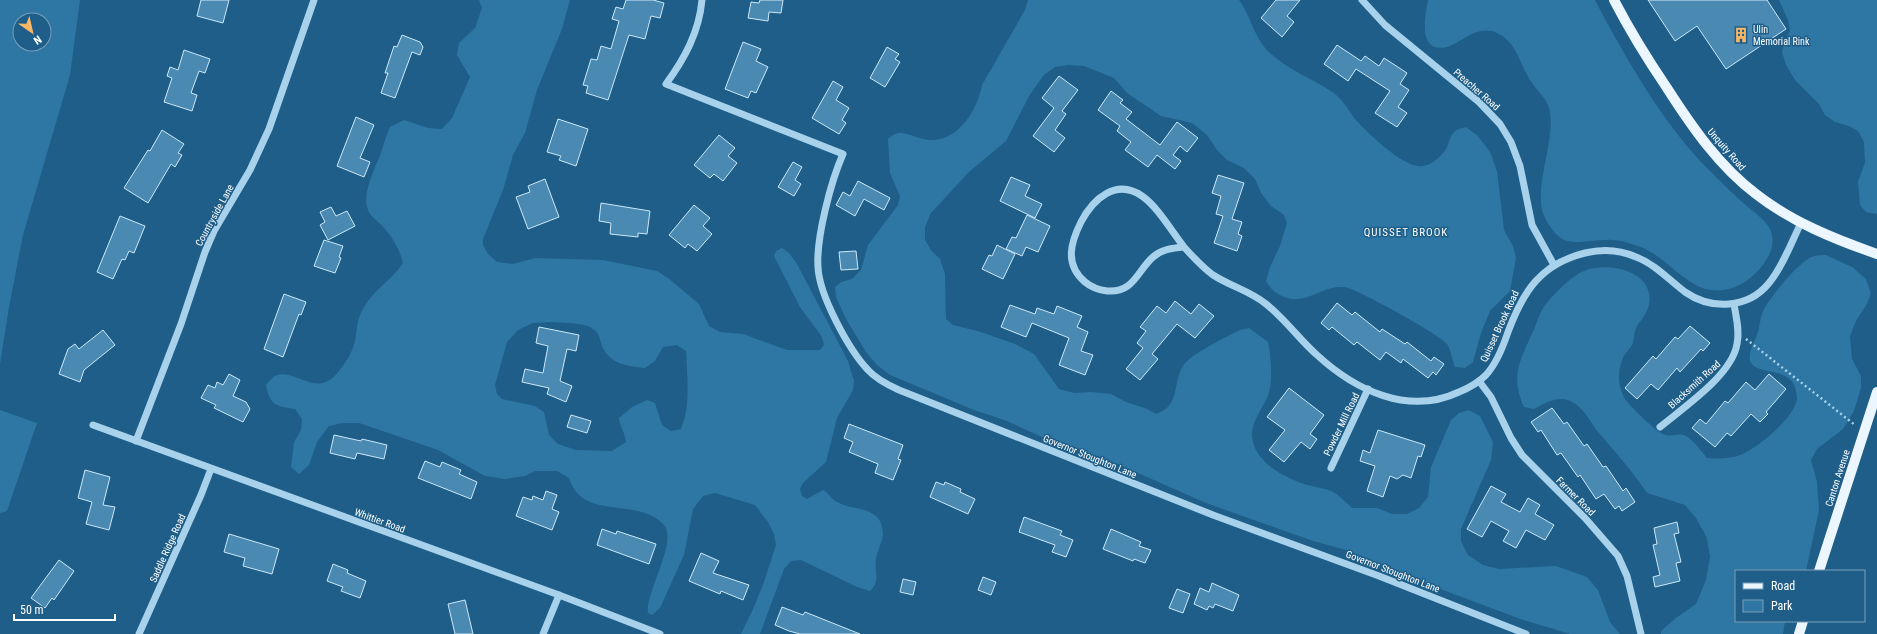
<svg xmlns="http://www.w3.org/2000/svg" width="1877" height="634" font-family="'Roboto Condensed',sans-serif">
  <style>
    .green { fill: #2e77a4; fill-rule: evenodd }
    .building { fill: #4a8ab2; stroke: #cde8f8 }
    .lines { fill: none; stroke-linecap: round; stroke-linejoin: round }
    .path { stroke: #a8d2eb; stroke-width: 2.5; stroke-dasharray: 2 3; stroke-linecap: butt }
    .minor { stroke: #a8d2eb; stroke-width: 7 }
    .major { stroke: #ecf6fe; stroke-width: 10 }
    .labels { text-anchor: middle; stroke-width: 3; stroke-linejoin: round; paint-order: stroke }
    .poi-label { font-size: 10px; fill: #fff; stroke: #1e5e88; text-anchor: start }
    .street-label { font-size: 10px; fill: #fff; stroke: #1e5e88 }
    .neighbourhood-label { font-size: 11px; letter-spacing: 1px; fill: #fff; stroke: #1e5e88 }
  </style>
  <rect width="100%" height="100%" fill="#1e5e88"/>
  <!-- green -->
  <g class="green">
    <path d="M0 0H80L70 75 23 235 9 307 0 364ZM20 20H44V44H20Z"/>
    <path d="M479 0H570L562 29 537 90 525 133 513 155 503 190 483 239V245L488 254 497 262 513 264 535 258 603 260 657 271 668 278 699 304 709 326 720 332 743 334 787 350H820L824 345 822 337 800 307 774 256 776 251 782 248 789 253 797 264 848 361 854 381 853 390 837 418 826 462 803 483 800 489 802 496 807 499 823 490C829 493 831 499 837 502 853 512 883 504 883 535 882 543 877 551 876 559 874 572 881 581 870 591L857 587 801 560 791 561 784 569 760 634H741L754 607 764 582 776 545 774 534 768 522 755 505 715 493 703 496 693 509 684 555 660 608 652 615 648 613C645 593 678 541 664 525 638 496 582 522 569 478L557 471H535L525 476 505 479 485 476 438 450 359 423H343L329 426 317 442 309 465 299 474 291 467 294 442 301 430 302 419 295 409C275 406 270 405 266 385 268 382 272 378 275 376 291 369 306 387 323 383 330 381 335 376 339 371 346 362 352 353 355 341 357 330 357 318 363 309 373 290 392 280 403 263 400 250 393 238 384 228 380 223 375 220 371 215 358 199 375 169 381 153 384 144 386 135 390 127L404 120 428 128 442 129 452 118 470 77 457 55 459 43 475 28 482 8ZM550 322C562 323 578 322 590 327 602 333 599 342 604 350 613 365 629 366 645 368L655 361 663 347 677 345 686 351C687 377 691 405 681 429L671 431 662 425 655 403 647 400 632 407 619 418C620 427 625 433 626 442L612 451 576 450 558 444 549 435 544 412 535 406 502 399 497 394 495 385 507 342 518 330 533 323Z"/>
    <path d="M1028 0H1239C1251 16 1254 38 1269 52 1287 69 1311 78 1331 91 1342 98 1348 109 1355 119 1368 133 1404 169 1423 166 1432 165 1443 155 1447 147 1449 142 1450 136 1455 131 1457 129 1463 128 1466 127L1478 136 1490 152 1497 171 1504 230 1513 246 1516 258 1510 291 1490 311 1481 333 1473 362 1465 368 1455 367C1452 360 1451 349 1447 344 1442 336 1354 287 1344 287 1327 286 1319 294 1304 298 1288 302 1273 294 1266 281L1270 267 1280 246 1287 223 1284 215 1271 206 1261 193 1255 179 1244 168 1227 160 1217 150 1207 135 1192 123 1161 116 1127 93 1114 78 1084 66 1068 65 1055 67 1044 75 1029 96 1006 141 969 172 931 213 925 227V240L931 250 940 259 945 274 946 319 953 325 981 332 1015 344 1034 354 1059 389 1074 393 1091 392 1111 394 1126 402 1147 409 1156 414C1181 406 1172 383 1183 366 1190 354 1226 337 1240 330L1249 328 1268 342C1271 353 1273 385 1268 396 1263 408 1252 420 1252 435 1253 462 1285 478 1307 485 1315 487 1324 488 1331 491 1339 495 1345 501 1352 508H1377L1392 514H1407L1419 508 1428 497 1431 467 1451 420 1459 413 1469 410 1480 416 1493 442 1491 460 1461 529V541L1468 555 1483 565 1499 569 1556 566 1587 577 1598 590 1610 622 1620 634H1570L1523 620 1379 566 1350 551 1313 541 1206 503 1106 459 1044 438 1007 421 974 410 890 375 877 365 866 352 846 319 836 297 835 287 841 282 852 279 861 270 868 245 898 205 900 196 890 173 888 139C901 126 912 138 928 140 958 142 977 111 982 85L1025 10Z"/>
    <path d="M1428 0H1595C1626 59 1664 126 1712 173 1721 182 1731 192 1741 201 1751 210 1764 218 1770 229 1774 237 1773 248 1769 255 1755 282 1723 301 1694 284 1673 272 1661 254 1638 246 1628 243 1617 239 1607 240 1576 240 1563 252 1545 218 1529 186 1565 125 1544 98 1539 92 1534 86 1530 80 1520 64 1516 41 1497 33 1477 24 1462 43 1447 47 1417 54 1425 16 1428 0Z"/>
    <polygon points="1779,0 1877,0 1877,214 1866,212 1860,205 1858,181 1865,163 1864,142 1858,131 1849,126 1835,122 1825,115 1819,104 1795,80 1786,65 1782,52 1785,40 1790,31 1788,20"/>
    <path d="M1826 255 1852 267 1866 279 1871 293 1867 304 1856 321 1850 336 1852 359 1861 376V388L1854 411 1843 429 1817 449 1811 460 1817 482 1819 510 1806 571H1736V621H1785L1783 634H1661V631L1676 618 1696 604 1706 580 1710 557 1707 538 1696 518 1685 505 1647 493C1632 471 1616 453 1599 433 1589 421 1584 406 1568 400 1557 396 1543 404 1534 409L1524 407C1509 374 1522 357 1535 327 1537 321 1539 315 1542 310 1548 299 1572 275 1584 271 1608 261 1655 271 1649 304 1648 313 1640 321 1636 328 1634 333 1634 338 1633 343 1630 349 1625 353 1623 358 1617 370 1618 388 1625 399 1631 407 1657 433 1665 435 1672 437 1679 432 1686 436 1694 441 1701 451 1707 458 1719 459 1729 459 1740 455 1757 449 1795 417 1797 399 1797 396 1796 390 1795 387 1788 367 1755 375 1750 361 1748 352 1754 342 1757 335 1760 327 1760 316 1764 309 1772 295 1799 261 1814 256 1818 255 1822 255 1826 255Z"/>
    <polygon points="0,410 37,423 7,511 0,513"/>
  </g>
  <!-- building -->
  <g class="building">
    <polygon points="201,0 229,0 223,23 197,16"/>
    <polygon points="626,0 653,0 664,3 660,18 651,16 645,39 629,35 608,100 586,93 588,86 583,85 591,59 597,60 601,46 611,49 619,21 612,19 616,7 623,9"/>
    <polygon points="760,0 783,0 781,13 769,12 768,21 748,18 751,2 759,3"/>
    <polygon points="1276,0 1300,0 1287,16 1294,22 1282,37 1261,18"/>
    <polygon points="1648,0 1767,0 1786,29 1726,69 1697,26 1675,41"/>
    <polygon points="402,35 420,42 423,47 420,55 412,52 395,98 381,93 388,73 385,73 394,46 397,47"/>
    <polygon points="743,42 761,49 756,61 768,67 756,93 751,91 748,98 725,89"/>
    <polygon points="1337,45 1361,61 1365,56 1379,66 1384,58 1407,73 1400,84 1409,90 1398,107 1407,113 1397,127 1375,113 1390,91 1356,69 1348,81 1324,64"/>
    <polygon points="887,47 899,54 895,59 900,62 885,87 870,78"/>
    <polygon points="184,50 210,59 205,73 199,71 191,93 197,95 192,111 164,102 172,78 167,76 170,67 178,70"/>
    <polygon points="1059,76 1078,90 1062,111 1066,114 1055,130 1065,138 1054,152 1033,136 1054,108 1042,98"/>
    <polygon points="833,81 843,87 836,100 849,108 842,120 846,123 839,134 812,118"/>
    <polygon points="1111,91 1123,100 1120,103 1132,112 1126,119 1160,145 1177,122 1198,138 1187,152 1180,146 1173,155 1181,161 1175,169 1157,155 1148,167 1125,150 1131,142 1117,131 1120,126 1098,110"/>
    <polygon points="356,117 374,125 360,158 370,162 364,177 337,166"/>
    <polygon points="558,119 588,129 576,166 559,160 561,156 547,152"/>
    <polygon points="162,130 184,144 178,153 182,155 175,167 171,164 148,203 124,188 148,150 150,151"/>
    <polygon points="719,135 735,148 728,156 737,163 723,181 714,174 710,178 694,165"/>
    <polygon points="793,162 802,167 795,180 801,184 794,196 778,187"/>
    <polygon points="1218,175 1244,183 1232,219 1242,222 1238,234 1242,236 1237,251 1214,243 1223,216 1216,214 1221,196 1212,193"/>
    <polygon points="1011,177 1030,185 1025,196 1042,204 1035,218 1000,201"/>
    <polygon points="545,179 559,217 528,229 516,197 530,192 528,186"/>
    <polygon points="858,181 890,198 884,210 864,199 855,216 836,205 843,192 850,196"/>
    <polygon points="601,203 650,211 647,234 638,233 638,237 610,234 611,223 599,221"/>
    <polygon points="694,205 710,218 703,226 712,234 697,251 688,244 685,248 669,235"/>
    <polygon points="331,207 336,216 347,211 355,226 328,240 320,225 325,222 320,212"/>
    <polygon points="1027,215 1050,226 1038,252 1026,247 1022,256 1006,249 1012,237 1016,238"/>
    <polygon points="120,216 145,226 134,253 129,251 125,260 122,259 113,279 97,272"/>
    <polygon points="324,240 343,246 339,257 341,258 335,273 314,266"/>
    <polygon points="997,245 1015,254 1003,279 982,269 989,255 992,256"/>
    <polygon points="856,251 858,269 841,270 839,252"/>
    <polygon points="284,294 306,302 301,315 299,314 283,357 264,349"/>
    <polygon points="1175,301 1191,314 1199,304 1214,316 1195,338 1177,324 1152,354 1158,359 1140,380 1126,369 1143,348 1137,343 1146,331 1140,327 1157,306 1166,313"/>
    <polygon points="1337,303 1352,315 1355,312 1380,332 1382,329 1405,344 1407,342 1431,361 1434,357 1444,364 1436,375 1433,372 1428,378 1403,359 1401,363 1386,352 1380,360 1357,342 1354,345 1332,327 1329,330 1321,323"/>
    <polygon points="1010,305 1035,314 1037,308 1054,314 1057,306 1082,316 1077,327 1088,332 1081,351 1093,355 1085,375 1059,365 1069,338 1032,323 1026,337 1001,327"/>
    <polygon points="1690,326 1710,343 1703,351 1701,349 1680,372 1677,368 1658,390 1651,384 1637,399 1625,388 1653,356 1656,359 1675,337 1678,339"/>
    <polygon points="539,327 579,335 576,351 567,349 560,381 572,386 566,402 547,394 549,388 522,382 525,369 543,373 548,346 536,343"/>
    <polygon points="103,330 115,345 84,370 80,382 59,374 68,349 75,344 79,349"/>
    <polygon points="229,374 240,380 233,396 246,402 250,409 243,422 214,408 216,405 201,398 208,385 215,388 217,382 223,385"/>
    <polygon points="1769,374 1786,389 1766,412 1768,414 1760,422 1751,414 1731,436 1727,433 1715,447 1692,428 1700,419 1706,424 1725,401 1728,403 1746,382 1755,390"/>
    <polygon points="1289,388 1324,415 1310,434 1317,439 1310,449 1301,442 1284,462 1269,450 1285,430 1267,417"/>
    <polygon points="1552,408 1564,424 1567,422 1584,446 1587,444 1603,467 1606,466 1623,491 1626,488 1635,502 1622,511 1619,506 1615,509 1604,494 1596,499 1580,475 1578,477 1561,453 1557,455 1541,430 1538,432 1531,422"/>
    <polygon points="571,415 591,421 587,433 567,427"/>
    <polygon points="849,424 903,445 898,459 901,460 893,480 875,473 878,464 849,452 853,442 844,438"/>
    <polygon points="1378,430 1425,445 1421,457 1418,456 1411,478 1403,475 1397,479 1390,476 1383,497 1367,491 1375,466 1360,461 1363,450 1370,453"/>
    <polygon points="334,435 361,441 362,439 387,445 384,459 357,453 355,459 330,453"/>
    <polygon points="425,461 440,467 442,462 461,470 459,474 477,482 471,499 418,478"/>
    <polygon points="85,470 110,477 103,505 115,507 109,530 86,524 92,502 78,498"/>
    <polygon points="936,482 944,485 945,482 961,489 960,492 975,499 968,514 930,497"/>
    <polygon points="1491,486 1506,494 1501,502 1520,512 1528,498 1540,505 1535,514 1554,525 1545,540 1526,530 1516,548 1503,541 1509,531 1491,521 1482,537 1467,529"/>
    <polygon points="546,491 557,495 552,509 559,512 552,530 516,516 523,497 532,500 533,496 543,500"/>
    <polygon points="1024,517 1062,531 1060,535 1073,540 1066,557 1052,552 1055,545 1019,532"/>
    <polygon points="1677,522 1679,533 1674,534 1681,562 1676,563 1680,581 1655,587 1653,577 1660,575 1653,545 1657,544 1654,528"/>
    <polygon points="602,529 616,534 617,531 656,544 649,564 597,545"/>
    <polygon points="1111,529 1141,542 1139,546 1151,550 1145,563 1134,559 1133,561 1103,549"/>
    <polygon points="229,534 279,549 272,574 243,566 245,558 224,552"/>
    <polygon points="701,553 719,561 713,573 749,585 743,600 721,591 720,594 689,581"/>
    <polygon points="59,560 74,571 54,600 52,598 45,608 31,598"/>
    <polygon points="333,564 348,570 347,573 366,581 360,598 341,591 343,587 327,581"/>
    <polygon points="983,577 996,582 991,595 978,590"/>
    <polygon points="903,579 916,582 913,595 900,592"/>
    <polygon points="1212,583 1239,595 1233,611 1215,604 1213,608 1209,606 1207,610 1194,604 1200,588 1209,592"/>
    <polygon points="1177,589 1190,594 1183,613 1169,608"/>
    <polygon points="465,600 473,634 455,634 448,604"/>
    <polygon points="782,607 803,615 805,612 860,634 800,634 789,631 775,625"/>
  </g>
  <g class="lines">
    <!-- path -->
    <polyline class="path" points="1746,339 1855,425"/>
    <!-- minor -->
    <g class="minor">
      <path d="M702 0C699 32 685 58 666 84L843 154C831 181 816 238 818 267 819 295 849 350 868 370 876 379 888 385 899 390L1213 515 1379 576 1526 634"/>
      <polyline points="1362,0 1385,25 1479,102 1500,124 1511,142 1520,166 1532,225 1554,265"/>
      <path d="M1184 247C1172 232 1158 207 1142 196 1116 178 1093 199 1081 222 1071 242 1064 264 1085 282 1091 287 1098 290 1107 291 1134 293 1137 271 1153 257 1162 249 1173 248 1184 247 1193 257 1202 267 1213 275 1230 286 1250 291 1266 304 1285 319 1299 339 1317 355 1355 390 1408 416 1459 392 1469 388 1478 383 1486 375 1497 363 1503 347 1508 332 1523 292 1540 264 1585 253 1602 249 1620 250 1636 257 1655 264 1669 280 1685 292 1711 310 1748 309 1769 283 1783 266 1791 243 1801 223"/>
      <polyline points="1479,381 1491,397 1511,438 1522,455 1585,518 1618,556 1627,576 1641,634"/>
      <polyline points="93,425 559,595 660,634"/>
      <path d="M1660 427C1684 407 1732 375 1737 344 1740 331 1736 317 1734 304"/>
      <polyline points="136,441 181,324 205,252 214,231 250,170 269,129 314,0"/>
      <polyline points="1331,468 1368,389"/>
      <polyline points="139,634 201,495 211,469"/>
      <polyline points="543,634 559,595"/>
    </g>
    <!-- major -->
    <g class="major">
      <path d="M1614 0C1630 31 1648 60 1667 88 1692 127 1719 166 1756 194 1792 222 1834 239 1877 254"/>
      <polyline points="1819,571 1877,392"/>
      <polyline points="1799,634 1803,621"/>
    </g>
  </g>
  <!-- icons -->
  <defs>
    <symbol id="building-bare" viewBox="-9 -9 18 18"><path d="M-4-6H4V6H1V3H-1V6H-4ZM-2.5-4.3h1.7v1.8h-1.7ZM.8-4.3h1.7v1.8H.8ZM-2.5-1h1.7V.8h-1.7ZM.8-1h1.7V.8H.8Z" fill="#fab766" stroke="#1e5e88" stroke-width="2.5" paint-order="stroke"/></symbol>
  </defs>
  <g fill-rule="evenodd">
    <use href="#building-bare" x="1730" y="24" width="22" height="22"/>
  </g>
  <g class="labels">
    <!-- poi labels -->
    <g class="poi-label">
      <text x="1753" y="33">Ulin<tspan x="1753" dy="12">Memorial Rink</tspan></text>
    </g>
    <!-- street labels -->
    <g class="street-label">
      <text transform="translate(1477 89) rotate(41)" y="4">Preacher Road</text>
      <text transform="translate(1727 149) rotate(49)" y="4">Unquity Road</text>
      <text transform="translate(214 215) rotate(-61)" y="4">Countryside Lane</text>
      <text transform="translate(1499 326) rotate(-65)" y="4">Quisset Brook Road</text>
      <text transform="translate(1694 384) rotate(-42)" y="4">Blacksmith Road</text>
      <text transform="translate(1341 424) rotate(-64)" y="4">Powder Mill Road</text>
      <text transform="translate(1090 456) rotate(22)" y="4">Governor Stoughton Lane</text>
      <text transform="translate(1837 478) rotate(-72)" y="4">Canton Avenue</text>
      <text transform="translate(1576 496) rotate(45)" y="4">Farmer Road</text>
      <text transform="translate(380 520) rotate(20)" y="4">Whittier Road</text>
      <text transform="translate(167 548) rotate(-66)" y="4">Saddle Ridge Road</text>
      <text transform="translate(1393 571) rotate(21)" y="4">Governor Stoughton Lane</text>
    </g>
    <!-- neighbourhood labels -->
    <g class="neighbourhood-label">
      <text x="1406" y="236">QUISSET BROOK</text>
    </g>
  </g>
  <!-- legend -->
  <rect x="1735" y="570" width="130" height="52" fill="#1e5e88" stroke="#789eb8"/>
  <rect x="1743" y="583" width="20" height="6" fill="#ecf6fe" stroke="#789eb8"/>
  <text x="1771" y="590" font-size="12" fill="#ffffff">Road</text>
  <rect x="1743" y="600" width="20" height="12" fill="#2e77a4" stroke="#789eb8"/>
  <text x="1771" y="610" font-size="12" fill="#ffffff">Park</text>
  <!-- north arrow -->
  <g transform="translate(32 32) rotate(146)"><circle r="19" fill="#1e5e88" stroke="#789eb8"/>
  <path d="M0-3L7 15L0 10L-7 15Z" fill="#fab766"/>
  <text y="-6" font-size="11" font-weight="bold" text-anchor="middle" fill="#ffffff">N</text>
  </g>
  <!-- scale -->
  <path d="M14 614v6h101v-6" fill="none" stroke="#ffffff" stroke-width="2"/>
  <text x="20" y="614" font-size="12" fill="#ffffff" stroke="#1e5e88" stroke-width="3" paint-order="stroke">50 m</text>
</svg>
